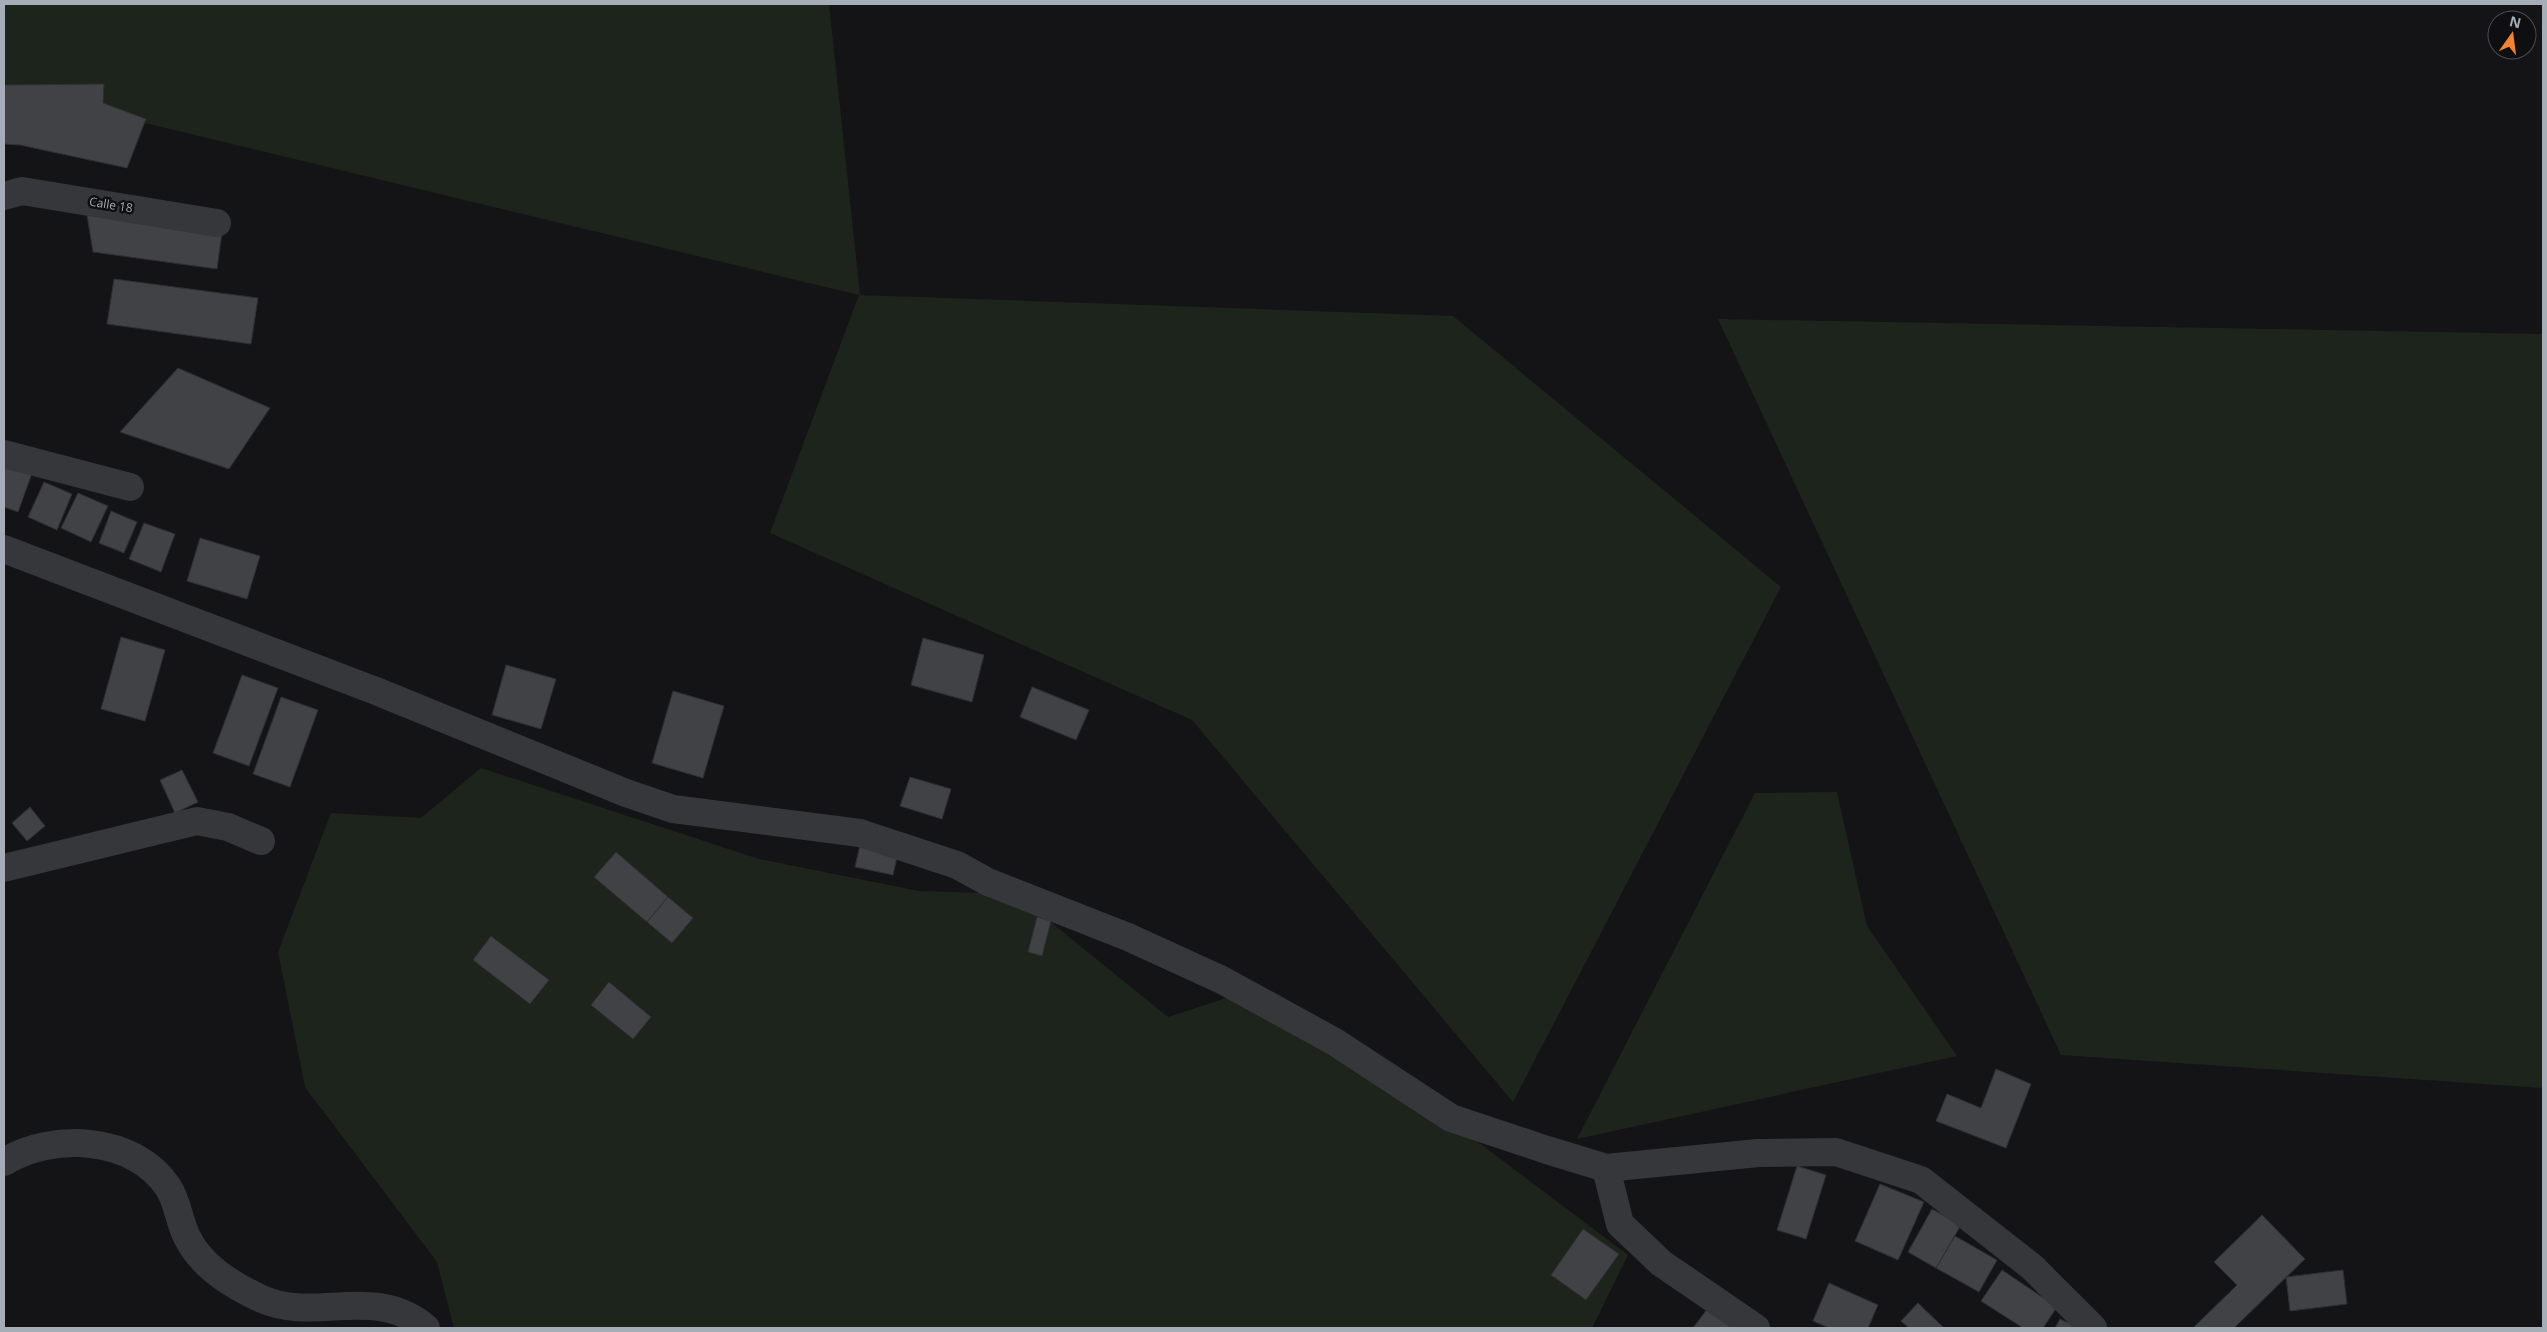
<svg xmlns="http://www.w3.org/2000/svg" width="2547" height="1332" font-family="'Open Sans',sans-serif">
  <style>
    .green { fill: #1d241c }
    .building { fill: #404246; stroke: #2e2f32 }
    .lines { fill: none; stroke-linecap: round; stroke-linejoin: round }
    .minor { stroke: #35373b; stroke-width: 28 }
    .labels { text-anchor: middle; stroke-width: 5; stroke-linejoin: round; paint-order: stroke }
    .street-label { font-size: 12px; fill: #a5aeb6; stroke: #0f0f11 }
  </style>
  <rect width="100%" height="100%" fill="#141416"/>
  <!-- green -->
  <g class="green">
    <polygon points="4,4 829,4 860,295 1453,316 1781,587 1513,1102 1192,720 770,533 859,295 4,89"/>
    <polygon points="1718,319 2543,334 2543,1088 2061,1055"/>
    <polygon points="481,768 759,859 919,891 1016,894 1168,1017 1254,989 1341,1039 1628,1255 1592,1328 454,1328 437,1262 305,1087 278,952 331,813 421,818"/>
    <polygon points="1837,792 1867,926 1957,1056 1577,1139 1755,793"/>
  </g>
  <!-- building -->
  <g class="building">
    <polygon points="104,84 103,103 146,119 127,168 20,145 4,144 4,85"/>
    <polygon points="87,215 222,233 217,269 93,252"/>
    <polygon points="114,279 258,298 251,344 107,324"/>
    <polygon points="178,368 270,408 229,469 120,432"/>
    <polygon points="10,456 35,465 18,512 4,507 4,472"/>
    <polygon points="44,482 72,494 57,530 28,517"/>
    <polygon points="78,493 108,506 91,542 61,528"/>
    <polygon points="111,511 137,522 124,553 99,543"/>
    <polygon points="144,523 175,534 161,572 129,559"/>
    <polygon points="200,538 260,556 247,599 187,581"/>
    <polygon points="121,637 165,650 145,721 101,709"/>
    <polygon points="923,638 984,655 972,702 911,685"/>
    <polygon points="506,665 556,679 541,729 492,715"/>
    <polygon points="242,675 278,688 249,766 213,753"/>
    <polygon points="1032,687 1089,710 1076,740 1020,717"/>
    <polygon points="673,691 724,706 703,778 652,763"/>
    <polygon points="281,697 318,710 290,787 253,774"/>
    <polygon points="182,770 198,802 175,813 160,780"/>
    <polygon points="910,777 951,789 942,819 900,806"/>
    <polygon points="30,807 45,826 27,841 12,823"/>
    <polygon points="860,845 898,853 893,875 855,867"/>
    <polygon points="616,852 668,897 647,922 594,877"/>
    <polygon points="668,897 693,918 672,943 647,922"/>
    <polygon points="1037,917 1051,921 1042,956 1028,952"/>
    <polygon points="491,936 549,980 530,1004 473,960"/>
    <polygon points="609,982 651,1017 633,1039 591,1005"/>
    <polygon points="1996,1069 2031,1084 2006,1148 1936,1121 1947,1094 1981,1108"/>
    <polygon points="1797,1166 1826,1175 1806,1239 1777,1230"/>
    <polygon points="1880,1184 1924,1202 1898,1260 1855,1241"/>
    <polygon points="1932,1209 1961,1225 1936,1268 1908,1252"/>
    <polygon points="2262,1215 2305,1259 2234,1328 2193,1328 2237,1285 2214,1262"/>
    <polygon points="1583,1229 1619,1254 1586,1300 1551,1275"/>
    <polygon points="1955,1236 1997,1260 1979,1292 1936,1268"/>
    <polygon points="2002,1270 2057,1307 2043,1328 2023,1328 1981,1301"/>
    <polygon points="2343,1270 2347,1304 2290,1311 2286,1277"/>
    <polygon points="1829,1283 1878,1305 1868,1328 1829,1328 1813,1321"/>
    <polygon points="1918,1303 1944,1328 1909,1328 1901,1321"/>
    <polygon points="1708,1308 1734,1328 1693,1328"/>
    <polygon points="2060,1319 2080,1328 2055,1328"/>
  </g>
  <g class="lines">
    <!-- minor -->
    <g class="minor">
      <polyline points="4,196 22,191 217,223"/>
      <polyline points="4,454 130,487"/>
      <polyline points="4,549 376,691 626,793 673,809 860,833 957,865 988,882 1128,937 1222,980 1335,1042 1451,1118 1547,1150 1606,1168 1758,1153 1836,1152 1921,1180 2032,1267 2093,1328"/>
      <polyline points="4,868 197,821 228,827 261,841"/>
      <path d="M4 1162C53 1132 134 1136 168 1187 178 1202 179 1222 187 1237 201 1266 233 1286 262 1299 315 1323 376 1284 426 1328"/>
      <polyline points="1606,1168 1620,1224 1661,1263 1756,1328"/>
    </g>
  </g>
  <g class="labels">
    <!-- street labels -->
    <g class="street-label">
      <text transform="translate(111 205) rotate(9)" y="4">Calle 18</text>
    </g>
  </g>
  <!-- border -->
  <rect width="2547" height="1332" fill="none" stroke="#a5aeb6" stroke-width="10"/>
  <!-- north arrow -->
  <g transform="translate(2512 35) rotate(14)"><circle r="24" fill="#0f0f11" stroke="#4b4f53"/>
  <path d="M0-4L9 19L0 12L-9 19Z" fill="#f3842f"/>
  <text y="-8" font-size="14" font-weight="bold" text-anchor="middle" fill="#a5aeb6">N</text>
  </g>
</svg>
